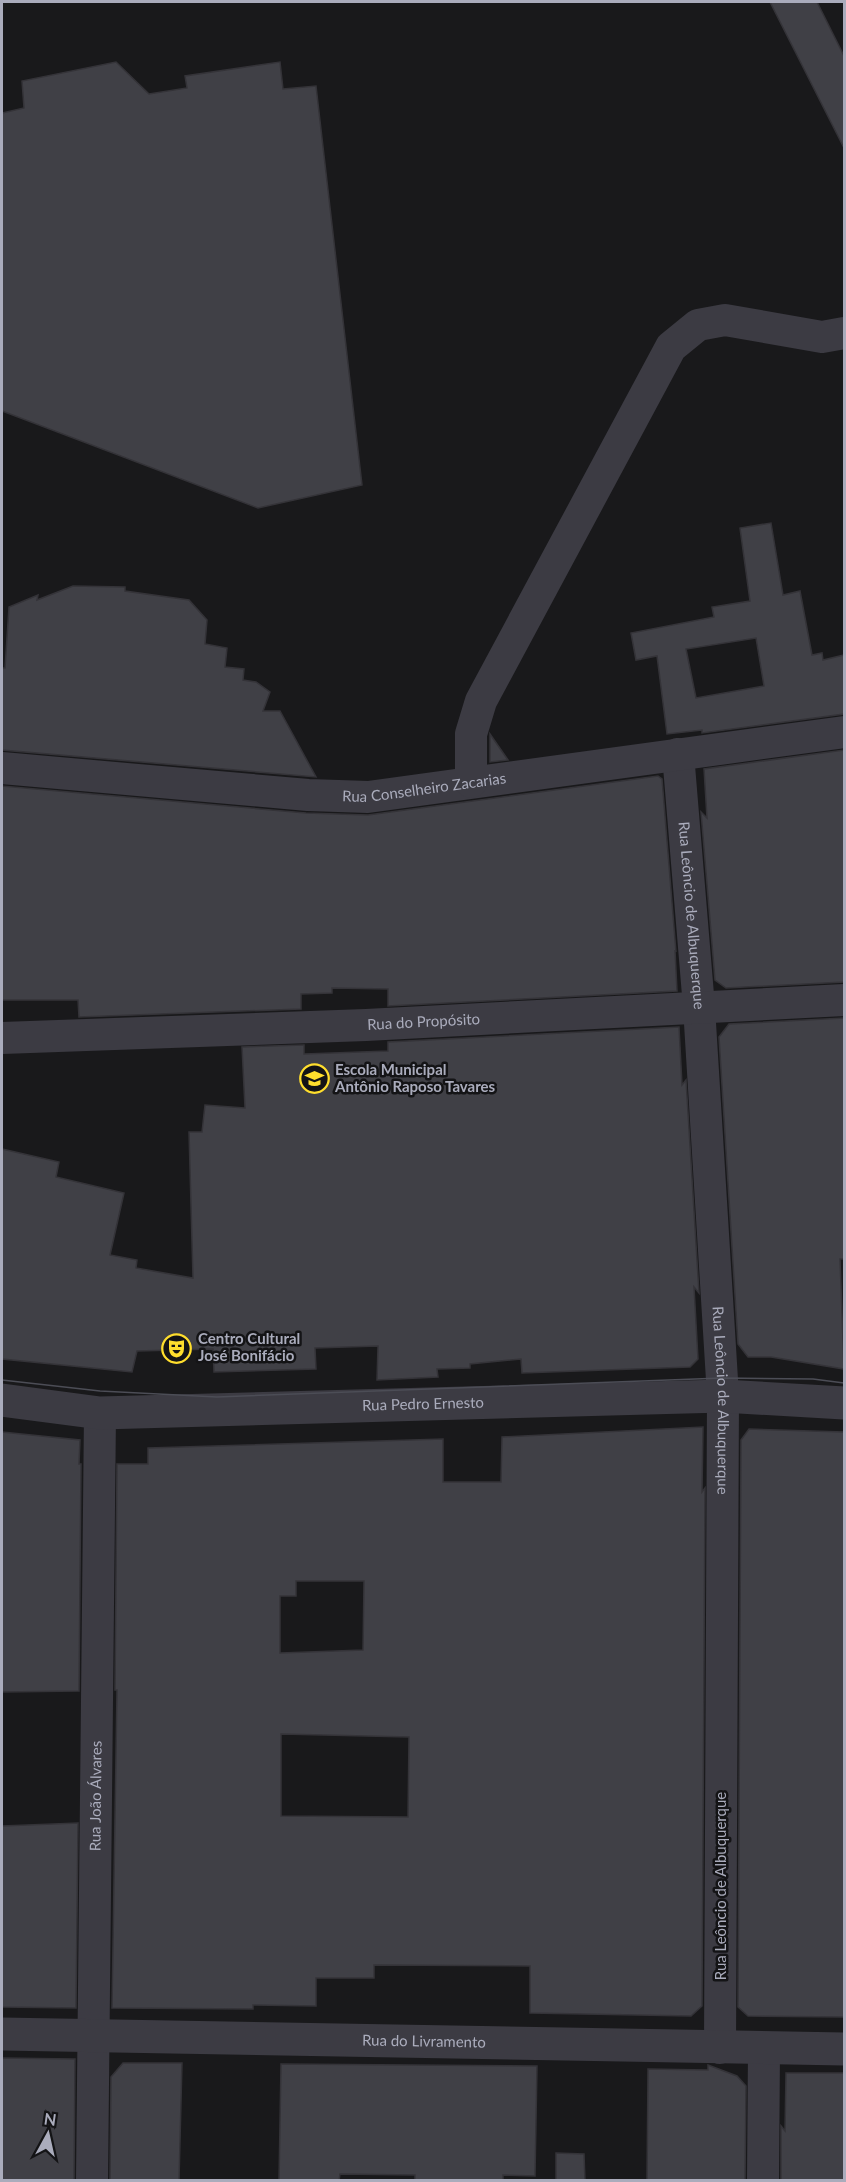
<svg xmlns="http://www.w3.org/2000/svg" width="846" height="2182" font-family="Lato,sans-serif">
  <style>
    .building { fill: #404046; stroke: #343338; stroke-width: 1.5; fill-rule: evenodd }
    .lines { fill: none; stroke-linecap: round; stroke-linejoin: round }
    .minor { stroke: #3c3b43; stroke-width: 32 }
    .tertiary { stroke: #3c3b43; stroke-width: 33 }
    .tram { stroke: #4c4d56; stroke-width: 1.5 }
    .labels { text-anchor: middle; stroke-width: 5; stroke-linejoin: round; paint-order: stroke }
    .street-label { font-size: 15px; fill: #aaacbc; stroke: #141416 }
    .poi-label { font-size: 15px; font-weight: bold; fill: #aaacbc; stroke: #141416; text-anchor: start }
  </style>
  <rect width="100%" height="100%" fill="#19191b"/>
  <!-- building -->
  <g class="building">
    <polygon points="770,2 817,2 844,56 844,148"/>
    <polygon points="116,62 149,94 187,88 185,76 280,62 283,89 316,86 362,485 258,508 2,411 2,113 24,108 22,81"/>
    <path d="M771 523 783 595 800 591 812 655 822 653 823 660 844 655V714L702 733V730L667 734 657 656 636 660 631 633 714 617 712 607 750 601 740 528ZM756 638 764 686 696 698 686 649Z"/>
    <polygon points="73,586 125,587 125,591 189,600 207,620 205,644 227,648 225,667 244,669 243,680 256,682 270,692 263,711 280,711 316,777 2,750 2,668 5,668 9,607 38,595 37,600"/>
    <polygon points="490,734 508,760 490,762"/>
    <polygon points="844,750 844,982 726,988 715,980 701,812 707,818 704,769"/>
    <polygon points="658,776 662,779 676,952 675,950 677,991 388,1006 388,989 332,988 332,993 301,994 301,1009 79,1017 78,1000 2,1000 2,786 306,813 368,815"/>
    <polygon points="844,1018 844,1259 840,1259 844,1369 771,1357 748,1357 738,1344 719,1037 729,1024"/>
    <polygon points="679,1027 682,1085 686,1080 699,1293 694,1287 698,1359 690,1367 522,1373 521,1359 470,1364 470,1368 437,1369 438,1377 377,1380 378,1346 315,1348 316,1369 214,1372 213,1349 137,1351 132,1372 2,1359 2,1149 59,1162 56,1177 124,1193 110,1255 137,1260 136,1268 193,1278 189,1132 202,1132 205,1105 245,1108 242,1047 304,1045 304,1054 388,1051 388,1042"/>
    <path d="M703 1427 702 1492 705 1488 702 2006 691 2016 530 2013V1966L374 1965V1978H316V2006L253 2005V2009L112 2008 117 1690H115L117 1464H148V1448L443 1439V1482H501L502 1437ZM296 1581H364L363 1650 280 1653V1596H296ZM281 1734 409 1737 408 1817 281 1816Z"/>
    <polygon points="749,1429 844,1432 844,2017 748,2016 738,2007 741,1440"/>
    <polygon points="2,1432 80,1440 79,1464 81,1464 79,1691 2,1692"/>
    <polygon points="78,1823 76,2008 2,2007 2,1826"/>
    <polygon points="2,2058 75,2059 74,2181 2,2181"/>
    <polygon points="123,2063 182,2063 179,2181 110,2181 111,2077"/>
    <polygon points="281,2064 537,2066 535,2176 503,2175 503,2181 415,2181 415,2175 340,2174 339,2181 279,2181"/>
    <polygon points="708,2065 737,2076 746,2086 745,2181 647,2181 648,2069 708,2070"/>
    <polygon points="786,2073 844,2073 844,2181 781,2181 781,2126 785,2131"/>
    <polygon points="556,2153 584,2154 585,2181 556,2181"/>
  </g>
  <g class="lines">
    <!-- minor -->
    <g class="minor">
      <path id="s1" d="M678 754 699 1007 723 1396 720 2048"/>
      <path id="s2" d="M2 768 308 795 368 797 844 732"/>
      <polyline points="471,782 471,734 481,701 671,347 698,325 725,320 822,337 844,333"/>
      <path id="s3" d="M2 1038 366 1025 844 1000"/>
      <path id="s4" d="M92 2180 100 1413"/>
      <polyline points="763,2180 764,2048"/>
    </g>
    <!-- tertiary -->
    <g class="tertiary">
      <path id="s5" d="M2 1400 100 1413 723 1396 844 1403"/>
      <path id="s6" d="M2 2034 844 2049"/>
    </g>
    <!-- tram -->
    <polyline class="tram" points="2,1380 100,1391 217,1397 722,1378 813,1379 844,1383"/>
  </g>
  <!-- icons -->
  <defs>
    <symbol id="school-ring" viewBox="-11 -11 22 22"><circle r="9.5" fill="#141416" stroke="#ffde2d" stroke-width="1.5"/><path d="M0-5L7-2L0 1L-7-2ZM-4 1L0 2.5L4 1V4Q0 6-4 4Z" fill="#ffde2d"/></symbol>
    <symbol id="theatre-ring" viewBox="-11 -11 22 22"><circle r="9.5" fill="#141416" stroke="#ffde2d" stroke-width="1.5"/><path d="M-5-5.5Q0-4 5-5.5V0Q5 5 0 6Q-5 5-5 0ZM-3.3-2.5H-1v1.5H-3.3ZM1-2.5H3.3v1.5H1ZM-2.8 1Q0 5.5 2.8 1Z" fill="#ffde2d"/></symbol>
  </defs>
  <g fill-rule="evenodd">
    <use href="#school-ring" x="298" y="1062" width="33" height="33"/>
    <use href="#theatre-ring" x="160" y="1332" width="33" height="33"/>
  </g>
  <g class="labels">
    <!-- street labels -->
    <g class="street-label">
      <text dy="5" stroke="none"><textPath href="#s2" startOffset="424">Rua Conselheiro Zacarias</textPath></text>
      <text dy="5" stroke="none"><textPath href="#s1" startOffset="162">Rua Leôncio de Albuquerque</textPath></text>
      <text dy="5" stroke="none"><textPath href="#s3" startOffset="422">Rua do Propósito</textPath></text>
      <text dy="5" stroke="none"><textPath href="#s1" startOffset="648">Rua Leôncio de Albuquerque</textPath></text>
      <text dy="5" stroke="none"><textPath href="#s5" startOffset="422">Rua Pedro Ernesto</textPath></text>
      <text dy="5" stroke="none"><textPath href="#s4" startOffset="384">Rua João Álvares</textPath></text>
      <text transform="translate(721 1886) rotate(-90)" y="5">Rua Leôncio de Albuquerque</text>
      <text dy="5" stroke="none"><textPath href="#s6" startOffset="422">Rua do Livramento</textPath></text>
    </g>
    <!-- poi labels -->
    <g class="poi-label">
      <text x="335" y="1075">Escola Municipal<tspan x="335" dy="17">Antônio Raposo Tavares</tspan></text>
      <text x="198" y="1344">Centro Cultural<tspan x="198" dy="17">José Bonifácio</tspan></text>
    </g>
  </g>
  <!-- border -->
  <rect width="846" height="2182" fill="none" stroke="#aaacbc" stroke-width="6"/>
  <!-- north arrow -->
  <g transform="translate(48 2134) rotate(8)" stroke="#141416" stroke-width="4.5" paint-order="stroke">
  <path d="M0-4.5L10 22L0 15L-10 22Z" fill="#aaacbc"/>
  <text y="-9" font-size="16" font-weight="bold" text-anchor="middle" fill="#aaacbc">N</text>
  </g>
</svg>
